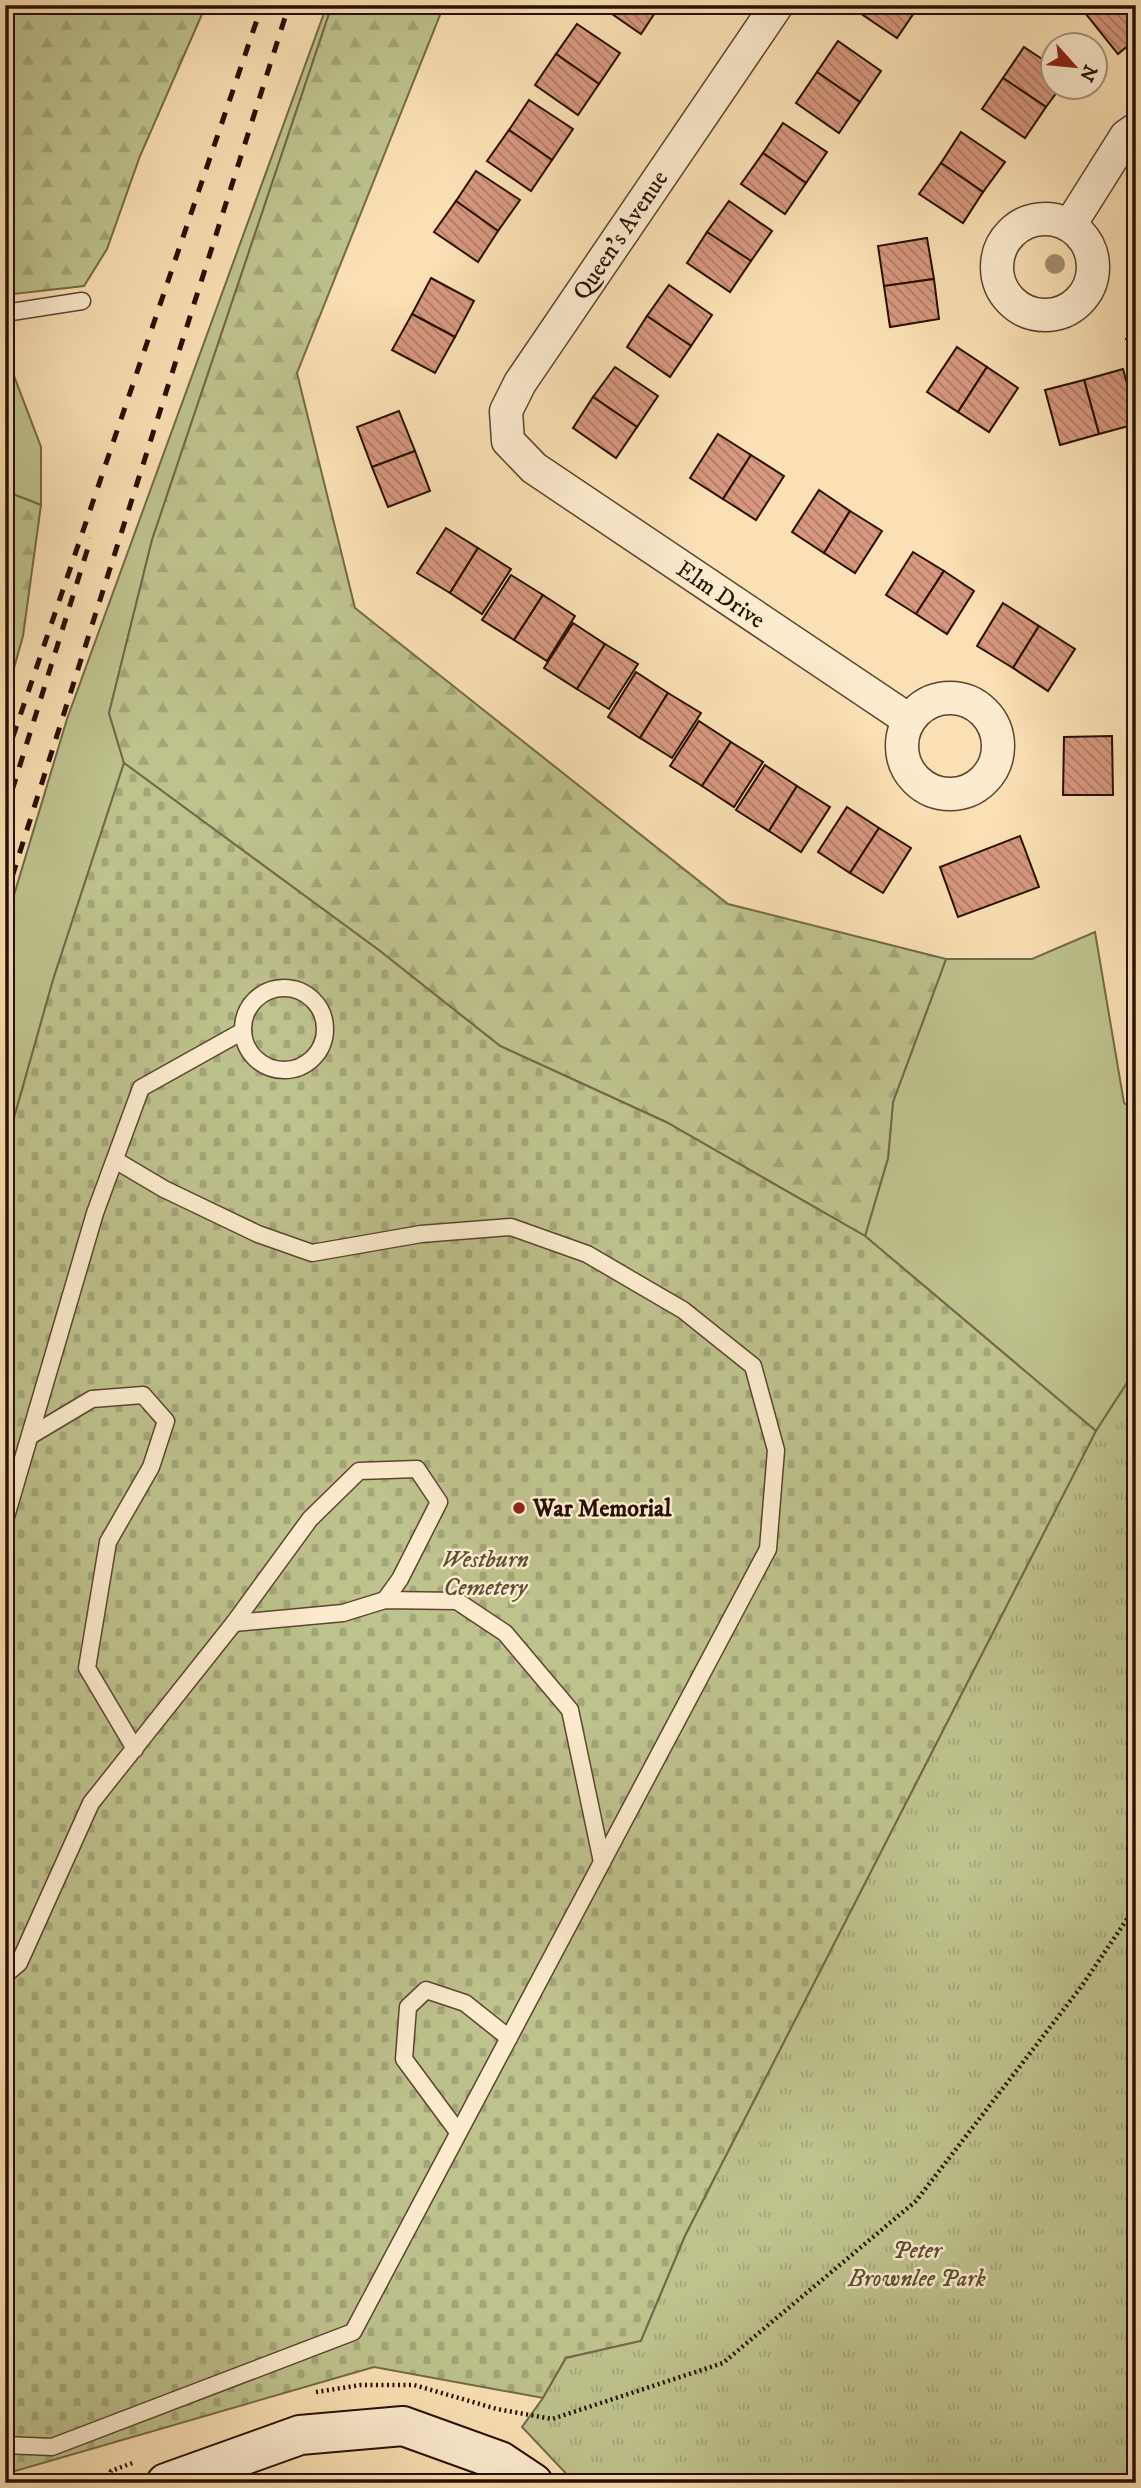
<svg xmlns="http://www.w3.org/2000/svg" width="1141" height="2488" font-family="'IM FELL DW Pica',serif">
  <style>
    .green { fill: #bec28d; stroke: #736948; stroke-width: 2 }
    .forest { fill: url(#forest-firs); stroke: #736948; stroke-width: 2 }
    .cemetery { fill: url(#cemetery-stones); stroke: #736948; stroke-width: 2 }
    .park { fill: url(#park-tufts); stroke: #736948; stroke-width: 2 }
    .building { fill: url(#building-back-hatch); stroke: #281004; stroke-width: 2 }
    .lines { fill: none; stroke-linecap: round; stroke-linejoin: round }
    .lane-casing { stroke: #5c4430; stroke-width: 19 }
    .street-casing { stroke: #5c4430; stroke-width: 35 }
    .secondary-casing { stroke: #281004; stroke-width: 42 }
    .path { stroke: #281004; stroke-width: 4.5; stroke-dasharray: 2 3.5; stroke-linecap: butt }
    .lane { stroke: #fcebce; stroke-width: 16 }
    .street { stroke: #fcebce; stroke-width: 32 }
    .secondary { stroke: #fcebce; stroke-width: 38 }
    .rail { stroke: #281004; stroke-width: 5; stroke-dasharray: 12 12; stroke-linecap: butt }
    .tree { fill: #a3906e }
    .poi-dot { fill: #8f2418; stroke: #fcebce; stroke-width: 2.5 }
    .labels { text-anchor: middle; stroke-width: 5; stroke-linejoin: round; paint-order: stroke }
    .street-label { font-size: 24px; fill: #281004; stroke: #fcebce }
    .poi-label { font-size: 24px; font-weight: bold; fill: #281004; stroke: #fcebce; text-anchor: start }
    .park-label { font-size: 24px; font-style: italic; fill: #5c4e34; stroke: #fcebce }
  </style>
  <defs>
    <pattern id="forest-firs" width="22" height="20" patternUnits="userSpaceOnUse" patternTransform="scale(1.75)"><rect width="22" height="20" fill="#bec28d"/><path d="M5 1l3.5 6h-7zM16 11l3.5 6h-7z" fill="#a3a678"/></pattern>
    <pattern id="cemetery-stones" width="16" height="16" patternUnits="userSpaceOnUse" patternTransform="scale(1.75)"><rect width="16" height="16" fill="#bec28d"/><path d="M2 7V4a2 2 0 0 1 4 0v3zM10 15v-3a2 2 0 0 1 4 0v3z" fill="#a3a678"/></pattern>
    <pattern id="park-tufts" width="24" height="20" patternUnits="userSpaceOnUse" patternTransform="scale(1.75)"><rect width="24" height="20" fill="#bec28d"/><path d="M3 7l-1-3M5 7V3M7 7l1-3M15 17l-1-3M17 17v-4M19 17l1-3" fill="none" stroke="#a3a678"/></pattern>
    <pattern id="building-back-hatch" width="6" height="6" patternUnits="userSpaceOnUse" patternTransform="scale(1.75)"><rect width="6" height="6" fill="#d7987f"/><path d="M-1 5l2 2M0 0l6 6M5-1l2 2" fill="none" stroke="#ae7b66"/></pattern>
  </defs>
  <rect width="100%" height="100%" fill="#fae0b4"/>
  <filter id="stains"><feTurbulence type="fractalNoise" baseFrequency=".00286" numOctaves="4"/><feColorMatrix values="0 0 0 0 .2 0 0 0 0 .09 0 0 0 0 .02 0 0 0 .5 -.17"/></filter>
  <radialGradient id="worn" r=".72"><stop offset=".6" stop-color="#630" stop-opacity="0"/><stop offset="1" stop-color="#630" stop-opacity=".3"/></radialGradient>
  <!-- green -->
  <g class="green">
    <polygon points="327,5 332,5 152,540 109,713 124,763 53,980 5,1150 5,925 67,719"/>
    <polygon points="5,371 14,376 41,447 41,505 5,491"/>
    <polygon points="1095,932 1124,1103 1136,1112 1136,1369 1096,1431 865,1236 888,1158 893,1102 946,959 1032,959"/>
  </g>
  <!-- forest -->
  <g class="forest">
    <polygon points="5,5 206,5 140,156 107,249 84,286 5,295"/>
    <polygon points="332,5 444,5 297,373 355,608 728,904 946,959 893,1102 888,1158 865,1236 666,1122 500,1046 380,951 124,763 109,713 152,540"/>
    <polygon points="5,491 41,505 23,636 5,700"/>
  </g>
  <!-- cemetery -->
  <polygon class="cemetery" points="124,763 380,951 500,1046 666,1122 865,1236 1096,1431 685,2236 641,2341 566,2358 543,2398 374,2367 5,2474 5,1150 53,980"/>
  <!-- park -->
  <polygon class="park" points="1136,1369 1136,2483 575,2483 522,2427 543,2398 566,2358 641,2341 685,2236 1096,1431"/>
  <!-- building -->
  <g class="building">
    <polygon points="599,5 660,5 641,34"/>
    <polygon points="857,5 915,5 918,7 897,38 854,9"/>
    <polygon points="1086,5 1127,5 1136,16 1136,39 1118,54 1082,9"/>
    <polygon points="1127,5 1136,5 1136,16"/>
    <polygon points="577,24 620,53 599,84 556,54"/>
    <polygon points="838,41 881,71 860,102 817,72"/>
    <polygon points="1024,47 1054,67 1054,88 1060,88 1046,107 1003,78"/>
    <polygon points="556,54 599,84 578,115 535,85"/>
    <polygon points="817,72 860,102 839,133 796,103"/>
    <polygon points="1003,78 1046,107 1025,138 982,109"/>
    <polygon points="529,100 573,129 552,160 509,130"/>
    <polygon points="783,123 827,152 806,183 763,153"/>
    <polygon points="509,130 552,160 531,191 487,161"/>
    <polygon points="961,132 1005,162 983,192 941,163"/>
    <polygon points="763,153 806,183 785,214 741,184"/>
    <polygon points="941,163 983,192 963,223 919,194"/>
    <polygon points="476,171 520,200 498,231 456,201"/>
    <polygon points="456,201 498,231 478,262 434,232"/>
    <polygon points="729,201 772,231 751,261 707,232"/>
    <polygon points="707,232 751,261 730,292 687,263"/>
    <polygon points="927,238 934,279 884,286 878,246"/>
    <polygon points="431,278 474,301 455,337 412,314"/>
    <polygon points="934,279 939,319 890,327 884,286"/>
    <polygon points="669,285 712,315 691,346 647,316"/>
    <polygon points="412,314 455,337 435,373 392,350"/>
    <polygon points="647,316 691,346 670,377 627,347"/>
    <polygon points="1136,325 1136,346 1126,339"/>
    <polygon points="957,347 987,367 958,412 927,392"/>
    <polygon points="615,367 658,396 637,427 593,397"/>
    <polygon points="987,367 1018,388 989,432 958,412"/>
    <polygon points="1123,369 1136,416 1136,424 1099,434 1084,380"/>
    <polygon points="1084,380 1099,434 1060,445 1045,390"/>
    <polygon points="593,397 637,427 616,458 573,428"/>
    <polygon points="399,411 415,451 372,467 357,427"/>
    <polygon points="718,434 751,455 723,499 690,478"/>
    <polygon points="415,451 430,491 388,507 372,467"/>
    <polygon points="751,455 784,476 756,520 723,499"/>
    <polygon points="819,490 850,511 824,553 792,532"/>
    <polygon points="850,511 882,531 855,573 824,553"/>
    <polygon points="446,528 478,548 450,593 417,573"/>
    <polygon points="478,548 511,569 482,614 450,593"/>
    <polygon points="913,552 944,571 916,614 886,595"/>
    <polygon points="944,571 974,591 947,634 916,614"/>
    <polygon points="511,575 543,595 514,640 482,620"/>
    <polygon points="543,595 575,616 547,661 514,640"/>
    <polygon points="1003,603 1039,626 1013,668 977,646"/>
    <polygon points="573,623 605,644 577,689 544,668"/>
    <polygon points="1039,626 1075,649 1048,691 1013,668"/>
    <polygon points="605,644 638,664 609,709 577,689"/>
    <polygon points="636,672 668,693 640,738 608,717"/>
    <polygon points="668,693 701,713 672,758 640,738"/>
    <polygon points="699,721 731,742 702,786 670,766"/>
    <polygon points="1112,736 1113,795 1063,795 1064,737"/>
    <polygon points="731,742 763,762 734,807 702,786"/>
    <polygon points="765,765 797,786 769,831 736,810"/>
    <polygon points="797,786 830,807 801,852 769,831"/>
    <polygon points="847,807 879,828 850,873 818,852"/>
    <polygon points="879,828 911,848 883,893 850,873"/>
    <polygon points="1020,836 1039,887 958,917 940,867"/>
  </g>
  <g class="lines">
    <defs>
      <g id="lane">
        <polyline points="5,313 82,301"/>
        <circle cx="284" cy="1029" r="41"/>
        <polyline points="30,1436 92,1399 143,1395 166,1421 151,1467 108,1542 87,1668 135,1749"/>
        <polyline points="5,1520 95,1213 141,1088 243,1031"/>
        <polyline points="234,1623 343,1613 385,1600 457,1601 505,1633 570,1710 602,1862"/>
        <polyline points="5,1975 19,1963 91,1803 234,1623 310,1519 359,1471 417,1469 439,1502 400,1579 385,1600"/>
        <polyline points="458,2132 404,2059 408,2007 426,1990 465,2003 509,2038"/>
        <polyline points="5,2445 52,2447 353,2332 768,1549 776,1450 753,1366 683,1310 587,1254 511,1227 421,1234 312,1253 258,1234 164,1189 115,1160"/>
      </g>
      <g id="street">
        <polyline points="777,5 520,383 506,411 508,441 534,468 909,720"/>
        <circle cx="1045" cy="267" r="48"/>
        <polyline points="1070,225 1126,136 1136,129"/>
        <circle cx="950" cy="746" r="48"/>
      </g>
      <polyline id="secondary" points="166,2483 300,2435 403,2426 500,2461 533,2483"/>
    </defs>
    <!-- lane casing -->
    <use href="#lane" class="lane-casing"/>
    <!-- street casing -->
    <use href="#street" class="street-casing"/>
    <!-- secondary casing -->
    <use href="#secondary" class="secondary-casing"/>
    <!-- path -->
    <g class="path">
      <polyline points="316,2392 361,2385 414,2385 497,2409 552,2419 723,2363 916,2201 1081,1987 1136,1906"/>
      <polyline points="108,2483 111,2471 135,2462"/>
    </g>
    <!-- lane -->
    <use href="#lane" class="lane"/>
    <!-- street -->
    <use href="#street" class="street"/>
    <!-- secondary -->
    <use href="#secondary" class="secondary"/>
    <!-- rail -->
    <g class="rail">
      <polyline points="5,760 262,5"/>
      <polyline points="5,813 91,538"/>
      <polyline points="5,899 289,5"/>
    </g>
  </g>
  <!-- trees -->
  <circle class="tree" cx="1055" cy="264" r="10"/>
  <!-- markers -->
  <circle class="poi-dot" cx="519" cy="1508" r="7"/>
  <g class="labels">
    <!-- street labels -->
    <g class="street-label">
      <text transform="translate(620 235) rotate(-56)" y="8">Queen's Avenue</text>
      <text transform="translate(721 594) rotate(34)" y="8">Elm Drive</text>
    </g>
    <!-- poi labels -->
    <g class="poi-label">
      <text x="533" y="1516">War Memorial</text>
    </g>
    <!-- park labels -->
    <g class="park-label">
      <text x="485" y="1567">Westburn<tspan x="485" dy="28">Cemetery</tspan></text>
      <text x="917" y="2258">Peter<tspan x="917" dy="28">Brownlee Park</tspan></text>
    </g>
  </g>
  <!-- margin -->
  <rect width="1141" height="2488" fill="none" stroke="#fae0b4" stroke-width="28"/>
  <rect x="7" y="7" width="1127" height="2474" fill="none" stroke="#281004" stroke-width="3.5"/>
  <rect x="14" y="14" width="1113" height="2460" fill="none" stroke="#281004" stroke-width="2"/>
  <!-- north arrow -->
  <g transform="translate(1074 66) rotate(117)"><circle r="33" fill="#fcebce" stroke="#a7937d" stroke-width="2"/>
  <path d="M0-5L12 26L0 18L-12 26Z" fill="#8f2418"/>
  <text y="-10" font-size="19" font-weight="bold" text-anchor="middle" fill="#281004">N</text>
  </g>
  <rect width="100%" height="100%" filter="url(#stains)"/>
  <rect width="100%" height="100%" fill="url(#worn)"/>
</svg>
